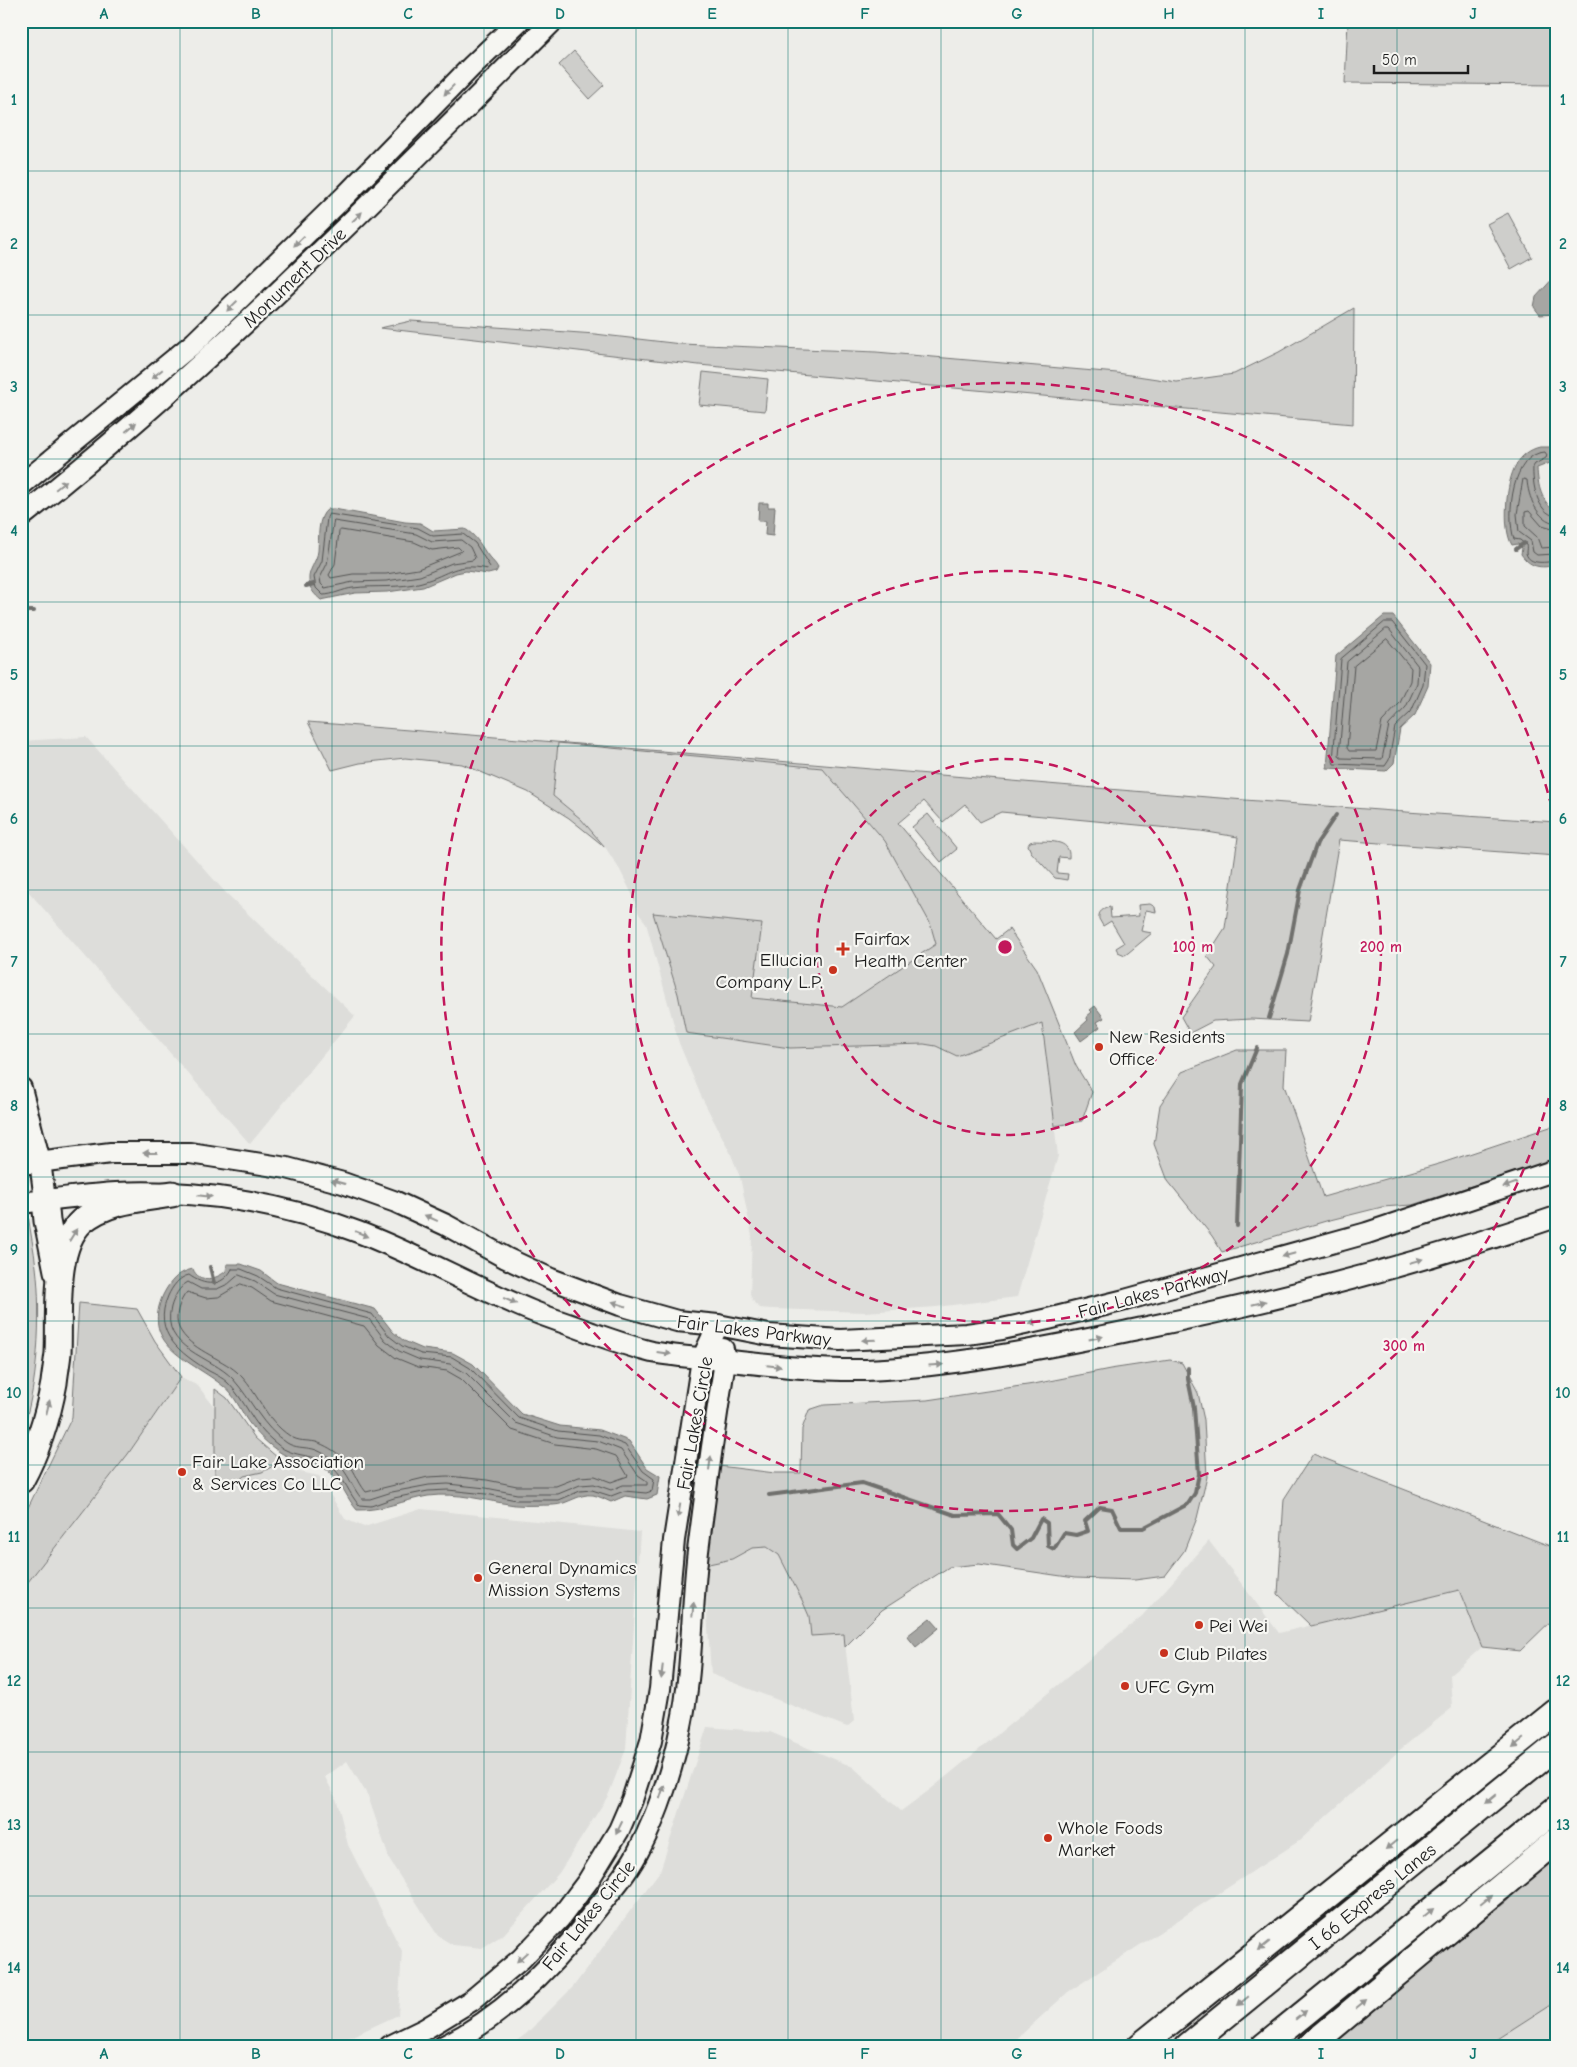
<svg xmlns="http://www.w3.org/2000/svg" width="1577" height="2067" font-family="'Comic Neue',sans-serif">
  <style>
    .built { fill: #ddddda }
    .green { fill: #cececb; stroke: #757574 }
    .water { fill: #a6a6a3; stroke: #6f6f6d }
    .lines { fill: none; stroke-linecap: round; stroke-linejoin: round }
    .shore { stroke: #535352; stroke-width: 1 }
    .stream { stroke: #6f6f6d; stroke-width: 4 }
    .secondary-casing { stroke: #1c1c1c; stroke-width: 24 }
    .highway-casing { stroke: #1c1c1c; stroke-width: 29 }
    .secondary { stroke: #f6f6f2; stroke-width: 20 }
    .highway { stroke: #f6f6f2; stroke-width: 25 }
    .oneway { fill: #949492 }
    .grid { fill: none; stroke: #0f766e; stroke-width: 1; stroke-opacity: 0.55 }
    .ring { fill: none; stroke: #c2185b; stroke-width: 2.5; stroke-dasharray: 9 6 }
    .poi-dot { fill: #c8321e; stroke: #f6f6f2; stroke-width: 2 }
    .labels { text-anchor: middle; stroke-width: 4.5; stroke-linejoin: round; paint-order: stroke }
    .street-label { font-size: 19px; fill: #1c1c1c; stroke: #f6f6f2 }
    .poi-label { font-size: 19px; fill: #1c1c1c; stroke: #f6f6f2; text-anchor: start }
    .centre { fill: #c2185b; stroke: #f6f6f2; stroke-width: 2.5 }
    .ring-label { font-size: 15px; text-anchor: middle; font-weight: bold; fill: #c2185b; stroke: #f6f6f2; stroke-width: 4.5; stroke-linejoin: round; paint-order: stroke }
    .neatline { fill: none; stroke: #0f766e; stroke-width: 2 }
    .grid-label { font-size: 16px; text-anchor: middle; font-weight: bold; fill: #0f766e }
  </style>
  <rect width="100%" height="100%" fill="#edede9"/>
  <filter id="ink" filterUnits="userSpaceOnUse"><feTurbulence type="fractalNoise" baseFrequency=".02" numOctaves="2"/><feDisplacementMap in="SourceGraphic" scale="10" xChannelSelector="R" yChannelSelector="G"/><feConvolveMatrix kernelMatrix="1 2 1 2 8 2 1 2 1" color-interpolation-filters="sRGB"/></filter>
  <g filter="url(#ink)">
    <!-- built -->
    <g class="built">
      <polygon points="86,737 226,893 355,1016 250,1144 21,883 21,741"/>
      <polygon points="558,743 822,768 885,841 930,923 936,944 842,1007 751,998 762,924 654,913 678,994 686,1033 790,1048 924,1044 936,1046 957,1056 1042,1022 1058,1156 1017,1297 936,1307 865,1312 771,1309 760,1308 755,1304 750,1295 752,1236 740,1177 730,1152 701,1096 679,1043 646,923 639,914 632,894 620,870 605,847 581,819 553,796"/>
      <polygon points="181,1377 198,1386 238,1437 268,1465 319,1476 345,1519 364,1527 421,1509 640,1532 626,1749 608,1796 559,1873 504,1934 482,1948 453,1945 438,1936 390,1861 368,1796 347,1761 325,1777 337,1801 348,1845 402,1951 398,2015 331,2046 21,2046 21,1591 128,1454"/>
      <polygon points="1209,1541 1279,1633 1459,1590 1482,1647 1450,1675 1452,1708 1402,1748 1299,1841 1068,1992 1009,2046 509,2046 526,2034 573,1987 660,1871 707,1727 770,1732 853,1767 901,1811 931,1789 1142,1616"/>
      <polygon points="767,1547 779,1555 802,1600 809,1616 811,1635 844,1634 854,1721 847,1727 711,1674 704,1565 732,1559 752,1548"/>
      <polygon points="1556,2001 1556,2046 1486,2046"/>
    </g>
    <!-- green -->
    <g class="green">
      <polygon points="1348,21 1556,21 1556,85 1345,83"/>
      <polygon points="574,51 604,85 589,99 559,65"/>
      <polygon points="1508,213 1532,257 1511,269 1487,224"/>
      <polygon points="1354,308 1353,424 699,365 380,328 411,321 595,334 681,344 876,352 1117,373 1177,382 1234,374 1279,352"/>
      <polygon points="703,372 768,379 765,411 699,405"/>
      <path d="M308 722C724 754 1139 796 1556 822V856L1339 840 1308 1022 1251 1019 1213 1021 1190 1033 1181 1017 1216 967 1207 956 1225 928 1238 837 1201 831 1001 812 980 822 965 804 943 822 924 801 898 823 996 939 1009 929 1037 969 1076 1066 1092 1092 1082 1121 1055 1126 1042 1023 957 1056 936 1046 924 1044 790 1048 686 1033 678 994 653 913 762 924 752 998 842 1007 936 944 930 923 885 841 822 768 558 743 553 796 581 819 605 847 569 818 528 792 462 764 405 758 360 763 332 770Z"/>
      <polygon points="928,814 957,849 941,862 912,827"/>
      <path d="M1034 841C1048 842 1071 838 1069 858L1059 857 1057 873 1068 874 1067 880 1055 878 1031 852 1028 845 1030 842Z"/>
      <path d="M1150 904 1155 907 1156 912 1146 910 1141 931 1152 933 1128 953 1125 955 1118 952 1116 948 1124 943 1111 921 1103 926 1099 919C1098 911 1103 909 1110 907L1111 918 1139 916 1138 905Z"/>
      <polygon points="1237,1050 1286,1050 1284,1085 1323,1197 1442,1163 1556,1125 1556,1159 1412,1205 1382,1207 1326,1221 1222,1252 1212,1236 1168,1181 1154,1144 1160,1105 1182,1072"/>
      <path d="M21 1214H28C30 1231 34 1249 36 1267 42 1315 38 1389 21 1434Z"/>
      <polygon points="79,1303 137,1309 155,1341 181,1377 128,1454 21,1591 21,1522 72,1417"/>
      <polygon points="1170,1360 1182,1363 1198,1393 1204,1420 1207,1477 1197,1518 1184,1551 1165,1576 1135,1580 1075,1578 979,1564 949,1567 882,1610 845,1647 844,1634 811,1636 809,1616 802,1600 779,1555 767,1547 752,1548 732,1559 704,1565 719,1466 775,1473 801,1473 802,1429 809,1410 824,1405 927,1400 1034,1384 1110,1369"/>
      <polygon points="215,1389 227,1398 255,1438 278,1458 277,1464 262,1472 244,1476 230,1488 215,1478"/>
      <polygon points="1313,1454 1555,1548 1556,1616 1520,1651 1482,1647 1459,1590 1311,1626 1278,1594 1284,1499"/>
      <polygon points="1556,1857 1556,2001 1486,2046 1327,2046 1507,1901 1545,1864"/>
    </g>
    <!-- water -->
    <g class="water">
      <polygon points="1556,275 1556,314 1540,315 1534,307 1536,297"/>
      <path d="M1540 447H1551L1552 456 1550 463 1537 468C1538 487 1541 500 1556 513V565C1540 569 1530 567 1521 554L1522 548 1518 544 1512 545C1502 529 1506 481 1516 465 1521 456 1530 449 1540 447Z"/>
      <polygon points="759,503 768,503 768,507 775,507 773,536 765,535 766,521 758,521"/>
      <path d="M328 509H334L405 522 420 523 433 531 465 529C475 535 479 542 486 553 490 559 495 562 498 568L496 572 488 574 466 571 456 573 423 587 387 592 355 593 321 600C315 595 309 589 309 580 308 570 317 561 318 551 319 539 317 516 328 509Z"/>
      <polygon points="1384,616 1393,616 1430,663 1428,686 1415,715 1400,729 1394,763 1386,771 1327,768 1336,656"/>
      <polygon points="1095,1006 1104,1018 1097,1022 1100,1027 1081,1041 1075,1032 1088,1020 1086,1017 1092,1012 1090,1010"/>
      <path d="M227 1264H241L261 1271 277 1283 375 1309 393 1332 404 1341 423 1349 453 1353 473 1364 522 1414 560 1426 600 1430 629 1441 647 1468 660 1476 657 1495 647 1499 625 1496 611 1502C606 1500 599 1496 593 1495 579 1493 567 1505 553 1505 541 1505 527 1506 515 1505 486 1501 457 1492 428 1496 404 1500 381 1511 357 1510 346 1498 342 1481 328 1471 312 1457 298 1463 283 1454 269 1446 256 1433 247 1420 240 1409 234 1394 223 1386 193 1361 140 1347 163 1295 170 1281 178 1272 193 1269 199 1284 217 1279 226 1271Z"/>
      <polygon points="930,1618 939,1628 916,1647 907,1636"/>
    </g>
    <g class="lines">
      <!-- shore -->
      <g class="shore">
        <path d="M329 514 418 528 433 536 463 534 475 543 490 567 488 569C454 562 451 574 422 582 399 589 376 585 353 588 343 589 333 595 323 595L316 588 314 577 322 561 327 518Z"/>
        <path d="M1556 516C1537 514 1532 483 1533 467L1535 464 1546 458 1547 455 1545 452C1512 453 1506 515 1514 539L1520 540 1526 545C1527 547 1526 550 1526 553 1529 566 1547 562 1556 561"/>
        <polygon points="334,521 416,534 432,542 461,540 470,547 475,558 473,560 452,563 420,576 386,581 353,582 325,588 321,584 320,578 327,564"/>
        <path d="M1556 523C1537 521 1528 496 1527 480L1523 479 1517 514 1519 532 1531 541 1533 552 1537 555 1556 554"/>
        <polygon points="341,530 414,542 432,550 458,547 462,551 418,569 386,574 353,574 331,578 329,575 335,564 339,532"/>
        <polyline points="1556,530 1542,526 1529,511 1525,512 1525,526 1537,537 1541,548 1556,547"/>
        <polygon points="1385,622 1392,622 1425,664 1423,685 1411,712 1395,727 1389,760 1385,766 1334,764 1333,761 1341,659"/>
        <polygon points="1386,629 1389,629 1418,666 1417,683 1406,707 1389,725 1382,759 1341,758 1339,755 1347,662"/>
        <polygon points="1387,639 1411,668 1410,681 1400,703 1382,722 1376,751 1349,751 1347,748 1354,666"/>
        <path d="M232 1269H241L258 1276 276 1288 372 1314 389 1336 402 1346 421 1354 452 1357 470 1368 519 1418 558 1431 599 1435 625 1445 643 1471 654 1479 652 1491 646 1493 624 1491 611 1496 592 1490 580 1491 559 1500H516L486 1494 448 1490 428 1491 394 1498 371 1506 359 1505C349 1494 345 1479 333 1468 318 1454 305 1458 288 1451 282 1449 277 1444 272 1440 253 1425 245 1400 228 1383 223 1378 215 1374 209 1371 180 1353 152 1333 168 1296 172 1287 179 1277 189 1275 204 1286 222 1288 232 1269Z"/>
        <path d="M239 1275 255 1281 274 1294 369 1319 385 1340 399 1351 420 1360 450 1364 466 1373 516 1423 557 1437 598 1441 621 1450 638 1475 647 1481V1485H623L611 1490 594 1484 580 1485 558 1494H517L486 1488 448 1484 429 1485 392 1492 370 1499H362C352 1488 349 1473 336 1462 329 1457 321 1451 313 1449 304 1447 295 1448 287 1443 262 1427 252 1400 233 1379 212 1356 160 1349 171 1307 174 1297 179 1287 188 1282L201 1289H217L228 1284Z"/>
        <path d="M241 1284 252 1288 271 1301 364 1326 379 1345 396 1358 418 1367 447 1371 461 1379 512 1430 555 1444 596 1449 616 1456 628 1476 611 1482 595 1476 579 1477 556 1486H517L487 1480 448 1476 428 1477 366 1492C356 1480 356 1469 342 1457 335 1451 325 1445 316 1442 307 1440 298 1442 290 1436 264 1419 258 1391 237 1372 220 1357 190 1350 179 1328 174 1317 179 1301 187 1292L206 1298 218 1297Z"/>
      </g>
      <!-- stream -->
      <g class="stream">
        <polyline points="1516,549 1524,543"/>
        <polyline points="306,586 314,584"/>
        <polyline points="21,611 34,611"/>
        <polyline points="1269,1018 1288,954 1300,890 1317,843 1336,815"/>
        <polyline points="1237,1226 1242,1084 1257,1048"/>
        <polyline points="210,1267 214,1283"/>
        <polyline points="769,1495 862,1483 955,1515 998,1514 1011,1530 1013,1545 1017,1549 1031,1538 1041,1519 1047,1523 1048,1546 1054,1549 1064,1533 1076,1535 1088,1531 1085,1521 1100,1507 1112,1509 1121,1528 1143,1528 1188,1504 1195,1493 1199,1474 1194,1408 1188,1379 1188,1368"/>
      </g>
      <defs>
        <g id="secondary">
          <polyline points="21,485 194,343 346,195 471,67 519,21"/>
          <path d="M21 517C212 366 381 193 553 21"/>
          <polyline points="21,1088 40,1161 45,1200"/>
          <polyline points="21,1164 111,1153 190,1153 287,1168 343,1183 396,1202 446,1225 506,1258 551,1279 620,1305 677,1321 718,1325 769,1335 840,1340 967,1334 1002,1329 1048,1319 1125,1300 1367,1233 1556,1170"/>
          <path d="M21 1203C53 1199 85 1195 116 1193 198 1189 282 1203 358 1232 418 1255 473 1287 532 1311 552 1319 572 1325 592 1333 612 1340 632 1347 652 1352 678 1357 705 1358 731 1361 776 1366 821 1371 866 1370 957 1366 1044 1348 1133 1330 1276 1301 1418 1264 1556 1217"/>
          <polyline points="390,2046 425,2029 471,2001 521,1959 560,1918 588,1881 619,1830 632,1800 651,1741 660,1689 674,1540 702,1359 718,1325"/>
          <path d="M444 2046C498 2019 548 1972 585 1924 603 1899 626 1877 640 1848 658 1814 674 1764 681 1726 693 1669 691 1609 698 1551 706 1487 715 1424 725 1361L723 1349"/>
        </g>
        <g id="highway">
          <polyline points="45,1200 47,1221 57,1271"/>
          <path d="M21 1480C37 1451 48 1416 54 1383 55 1373 57 1363 58 1353 60 1316 52 1248 82 1221 107 1200 141 1199 172 1194"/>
          <polyline points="1140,2046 1556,1712"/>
          <polyline points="1188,2046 1556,1746"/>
          <polyline points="1264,2046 1556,1809"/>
          <polyline points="1310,2046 1556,1841"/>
        </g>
      </defs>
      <!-- secondary casing -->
      <use href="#secondary" class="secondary-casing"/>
      <!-- highway casing -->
      <use href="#highway" class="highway-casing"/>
      <!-- secondary -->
      <use href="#secondary" class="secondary"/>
      <!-- highway -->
      <use href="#highway" class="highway"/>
    </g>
    <!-- one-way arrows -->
    <defs><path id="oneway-solid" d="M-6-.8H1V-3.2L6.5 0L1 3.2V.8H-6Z" transform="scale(1.25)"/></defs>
    <g class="oneway">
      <use href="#oneway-solid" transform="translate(449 90) rotate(134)"/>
      <use href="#oneway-solid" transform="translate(357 217) rotate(-44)"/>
      <use href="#oneway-solid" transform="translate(299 241) rotate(136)"/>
      <use href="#oneway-solid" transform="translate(232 306) rotate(136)"/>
      <use href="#oneway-solid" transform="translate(157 374) rotate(140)"/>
      <use href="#oneway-solid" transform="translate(131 427) rotate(-41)"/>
      <use href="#oneway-solid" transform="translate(61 485) rotate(-39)"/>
      <use href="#oneway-solid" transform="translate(150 1153) rotate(-180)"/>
      <use href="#oneway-solid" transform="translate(338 1182) rotate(-164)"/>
      <use href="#oneway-solid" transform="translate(1510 1185) rotate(161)"/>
      <use href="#oneway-solid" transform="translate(205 1196) rotate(6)"/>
      <use href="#oneway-solid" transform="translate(431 1218) rotate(-156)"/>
      <use href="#oneway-solid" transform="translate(362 1234) rotate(22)"/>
      <use href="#oneway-solid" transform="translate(73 1235) rotate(-58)"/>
      <use href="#oneway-solid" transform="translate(1289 1255) rotate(165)"/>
      <use href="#oneway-solid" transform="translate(1416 1261) rotate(-16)"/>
      <use href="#oneway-solid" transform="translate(510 1301) rotate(24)"/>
      <use href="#oneway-solid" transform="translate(1259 1303) rotate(-14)"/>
      <use href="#oneway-solid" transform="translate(619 1304) rotate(-161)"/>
      <use href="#oneway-solid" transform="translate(1036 1322) rotate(168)"/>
      <use href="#oneway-solid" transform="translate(1096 1338) rotate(-12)"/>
      <use href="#oneway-solid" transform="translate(869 1340) rotate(178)"/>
      <use href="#oneway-solid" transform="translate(664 1353) rotate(8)"/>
      <use href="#oneway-solid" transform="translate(936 1365) rotate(-4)"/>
      <use href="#oneway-solid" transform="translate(774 1366) rotate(6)"/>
      <use href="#oneway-solid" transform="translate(48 1407) rotate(-76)"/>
      <use href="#oneway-solid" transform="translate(710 1463) rotate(-82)"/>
      <use href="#oneway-solid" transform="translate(679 1511) rotate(100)"/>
      <use href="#oneway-solid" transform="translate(693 1609) rotate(-85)"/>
      <use href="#oneway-solid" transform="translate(662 1672) rotate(96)"/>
      <use href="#oneway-solid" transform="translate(1518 1743) rotate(141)"/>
      <use href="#oneway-solid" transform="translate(662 1792) rotate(-72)"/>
      <use href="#oneway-solid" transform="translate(1491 1799) rotate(141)"/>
      <use href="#oneway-solid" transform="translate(619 1828) rotate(116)"/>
      <use href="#oneway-solid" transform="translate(1391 1845) rotate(141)"/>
      <use href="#oneway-solid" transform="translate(1486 1900) rotate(-40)"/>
      <use href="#oneway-solid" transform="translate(1428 1913) rotate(-39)"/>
      <use href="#oneway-solid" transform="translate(1264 1946) rotate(141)"/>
      <use href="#oneway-solid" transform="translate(522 1957) rotate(137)"/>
      <use href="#oneway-solid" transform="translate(1243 2001) rotate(141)"/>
      <use href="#oneway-solid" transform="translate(1361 2004) rotate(-39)"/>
      <use href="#oneway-solid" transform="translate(1301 2015) rotate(-39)"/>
    </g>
  </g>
  <!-- grid -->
  <path class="grid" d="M180 21V2046M332 21V2046M484 21V2046M636 21V2046M788 21V2046M941 21V2046M1093 21V2046M1245 21V2046M1397 21V2046M21 171H1556M21 315H1556M21 459H1556M21 602H1556M21 746H1556M21 890H1556M21 1034H1556M21 1177H1556M21 1321H1556M21 1465H1556M21 1608H1556M21 1752H1556M21 1896H1556"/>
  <!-- distance rings -->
  <g class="ring">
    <circle cx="1005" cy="947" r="188"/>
    <circle cx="1005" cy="947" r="376"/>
    <path d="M1556 1069A564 564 0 1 1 1556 825"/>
  </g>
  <!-- markers -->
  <g class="poi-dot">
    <path d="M840.5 941.5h5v5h5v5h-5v5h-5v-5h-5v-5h5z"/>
    <circle cx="833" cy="970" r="5"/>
    <circle cx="1099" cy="1047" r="5"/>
    <circle cx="182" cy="1472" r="5"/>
    <circle cx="478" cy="1578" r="5"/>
    <circle cx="1199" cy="1625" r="5"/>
    <circle cx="1164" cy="1653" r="5"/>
    <circle cx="1125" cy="1686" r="5"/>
    <circle cx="1048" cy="1838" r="5"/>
  </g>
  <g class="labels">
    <!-- street labels -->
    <g class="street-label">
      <text transform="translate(294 277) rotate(-44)" y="7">Monument Drive</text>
      <text transform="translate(1153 1292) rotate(-15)" y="7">Fair Lakes Parkway</text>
      <text transform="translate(754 1330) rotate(7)" y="7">Fair Lakes Parkway</text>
      <text transform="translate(694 1423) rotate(-80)" y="7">Fair Lakes Circle</text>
      <text transform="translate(1372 1896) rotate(-39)" y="7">I 66 Express Lanes</text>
      <text transform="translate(588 1915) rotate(-51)" y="7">Fair Lakes Circle</text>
    </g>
    <!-- poi labels -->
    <g class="poi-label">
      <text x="854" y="945">Fairfax<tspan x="854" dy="22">Health Center</tspan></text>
      <text x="823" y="966" text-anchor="end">Ellucian<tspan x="823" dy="22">Company L.P.</tspan></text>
      <text x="1109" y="1043">New Residents<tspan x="1109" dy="22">Office</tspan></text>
      <text x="192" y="1468">Fair Lake Association<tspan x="192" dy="22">&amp; Services Co LLC</tspan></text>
      <text x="488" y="1574">General Dynamics<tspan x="488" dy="22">Mission Systems</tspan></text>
      <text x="1209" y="1632">Pei Wei</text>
      <text x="1174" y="1660">Club Pilates</text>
      <text x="1135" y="1693">UFC Gym</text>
      <text x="1058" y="1834">Whole Foods<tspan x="1058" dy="22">Market</tspan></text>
    </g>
  </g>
  <circle cx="1005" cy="947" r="8" class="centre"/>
  <g class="ring-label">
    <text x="1193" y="952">100 m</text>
    <text x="1381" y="952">200 m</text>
    <text x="1404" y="1351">300 m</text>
  </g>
  <!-- margin -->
  <rect width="1577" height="2067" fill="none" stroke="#f6f6f2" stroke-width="55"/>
  <!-- scale -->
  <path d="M1374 65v8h94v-8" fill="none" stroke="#1c1c1c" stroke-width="2.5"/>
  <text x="1382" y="65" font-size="15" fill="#1c1c1c" stroke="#f6f6f2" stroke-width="4" paint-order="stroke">50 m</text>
  <rect x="28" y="28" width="1522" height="2012" class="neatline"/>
  <g class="grid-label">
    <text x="104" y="19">A</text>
    <text x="256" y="19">B</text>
    <text x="408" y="19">C</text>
    <text x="560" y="19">D</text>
    <text x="712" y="19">E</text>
    <text x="865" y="19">F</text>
    <text x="1017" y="19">G</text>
    <text x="1169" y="19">H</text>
    <text x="1321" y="19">I</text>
    <text x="1473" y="19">J</text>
    <text x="14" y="105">1</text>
    <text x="1563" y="105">1</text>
    <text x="14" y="249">2</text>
    <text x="1563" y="249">2</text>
    <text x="14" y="392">3</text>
    <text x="1563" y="392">3</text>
    <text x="14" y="536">4</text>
    <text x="1563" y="536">4</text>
    <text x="14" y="680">5</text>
    <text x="1563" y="680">5</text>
    <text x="14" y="824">6</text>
    <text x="1563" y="824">6</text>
    <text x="14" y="967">7</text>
    <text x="1563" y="967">7</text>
    <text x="14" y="1111">8</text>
    <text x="1563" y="1111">8</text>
    <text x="14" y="1255">9</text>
    <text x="1563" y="1255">9</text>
    <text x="14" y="1398">10</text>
    <text x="1563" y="1398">10</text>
    <text x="14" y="1542">11</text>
    <text x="1563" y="1542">11</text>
    <text x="14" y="1686">12</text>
    <text x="1563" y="1686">12</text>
    <text x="14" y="1830">13</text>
    <text x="1563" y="1830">13</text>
    <text x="14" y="1973">14</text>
    <text x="1563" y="1973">14</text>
    <text x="104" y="2059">A</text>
    <text x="256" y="2059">B</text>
    <text x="408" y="2059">C</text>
    <text x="560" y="2059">D</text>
    <text x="712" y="2059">E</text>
    <text x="865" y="2059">F</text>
    <text x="1017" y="2059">G</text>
    <text x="1169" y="2059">H</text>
    <text x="1321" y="2059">I</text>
    <text x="1473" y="2059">J</text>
  </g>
</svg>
